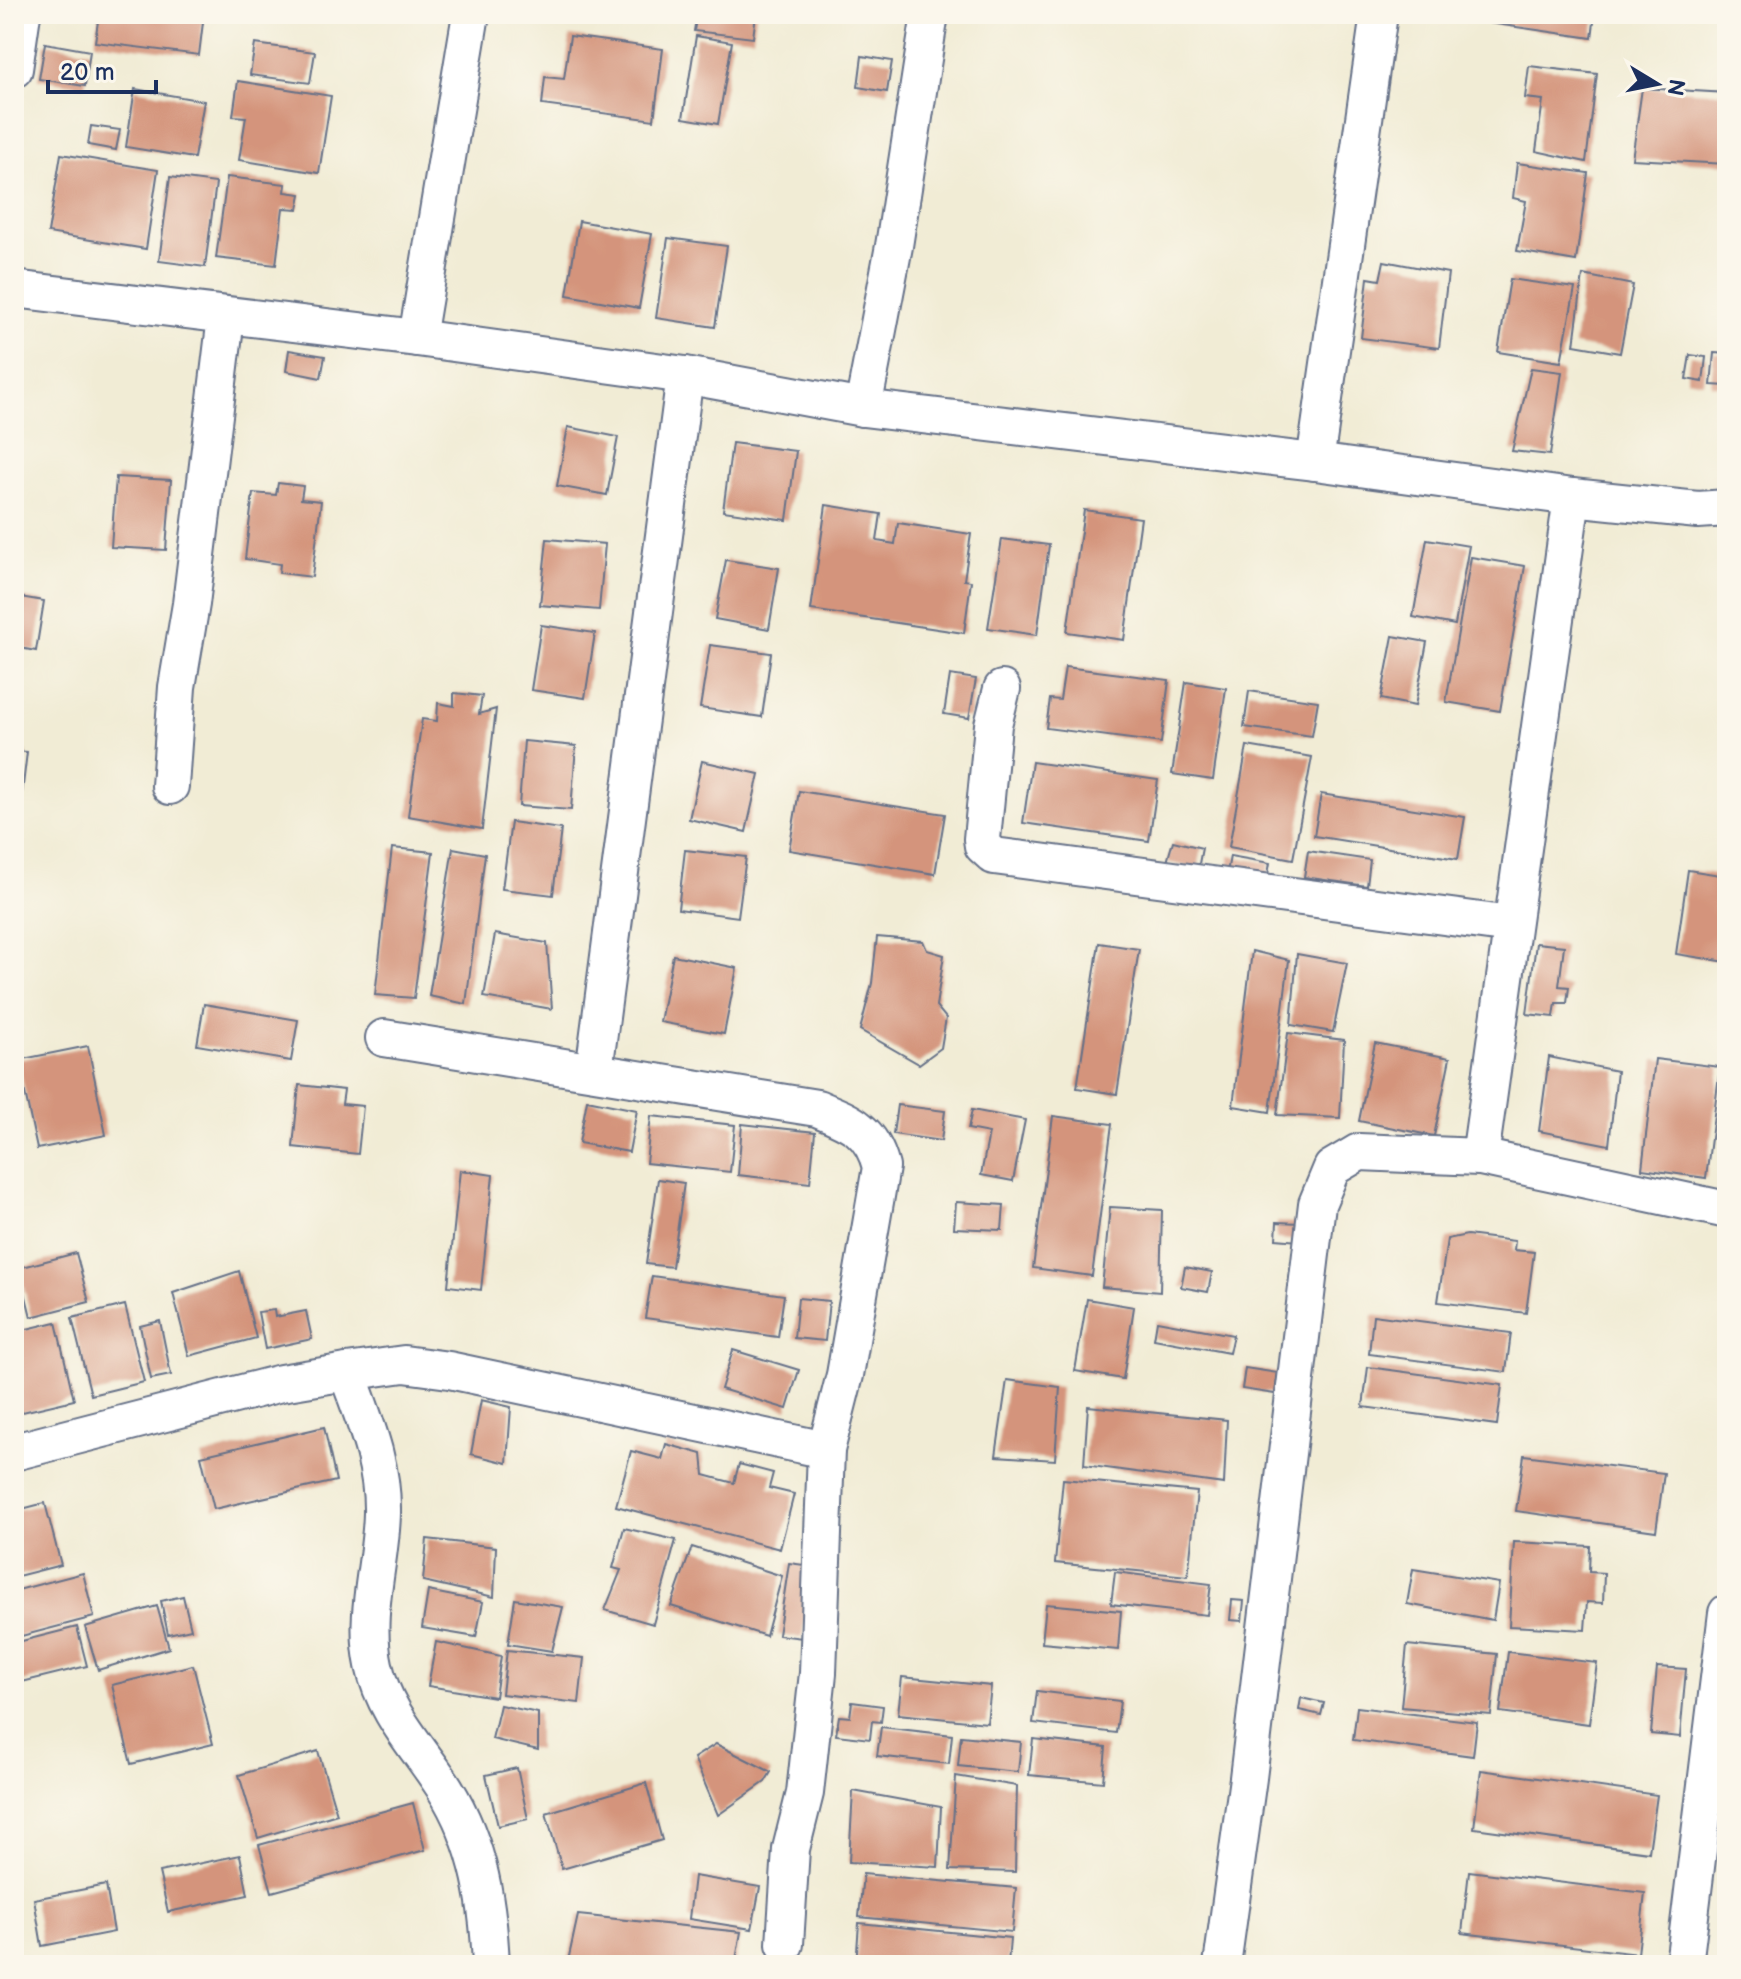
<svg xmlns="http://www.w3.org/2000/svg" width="1741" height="1979" font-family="'Balsamiq Sans',sans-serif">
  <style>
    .building { fill: #d4947c }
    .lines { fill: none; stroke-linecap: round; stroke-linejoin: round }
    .street-casing { stroke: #667188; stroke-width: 40 }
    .street { stroke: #fff; stroke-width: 36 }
  </style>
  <rect width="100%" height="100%" fill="#fbf7ec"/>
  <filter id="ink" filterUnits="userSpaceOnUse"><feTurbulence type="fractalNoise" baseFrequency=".0125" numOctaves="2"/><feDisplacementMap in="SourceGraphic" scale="16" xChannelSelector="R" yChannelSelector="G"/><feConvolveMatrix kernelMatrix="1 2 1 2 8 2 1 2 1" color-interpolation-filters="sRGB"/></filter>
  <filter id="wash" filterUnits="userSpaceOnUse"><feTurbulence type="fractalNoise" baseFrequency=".006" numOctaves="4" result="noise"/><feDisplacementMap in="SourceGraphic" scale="32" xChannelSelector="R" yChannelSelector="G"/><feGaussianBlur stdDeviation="1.8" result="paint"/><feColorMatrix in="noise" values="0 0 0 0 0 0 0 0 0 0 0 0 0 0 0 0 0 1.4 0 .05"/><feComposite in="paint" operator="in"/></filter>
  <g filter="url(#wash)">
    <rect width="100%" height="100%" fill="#f1ecd5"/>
    <g id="blocks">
      <!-- building -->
      <g class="building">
        <polygon points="99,14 204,14 199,55 95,42"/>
        <polygon points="697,14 756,14 753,38 694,31"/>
        <polygon points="1428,14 1595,14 1592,38"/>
        <polygon points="570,36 663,49 654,120 542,105 545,77 564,79"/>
        <polygon points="696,36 732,42 718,124 683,118"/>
        <polygon points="45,43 90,51 85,86 39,79"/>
        <polygon points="255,44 315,52 310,83 250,75"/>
        <polygon points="862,56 892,61 887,92 858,87"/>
        <polygon points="1529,66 1597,74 1586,162 1536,151 1543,100 1525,98"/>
        <polygon points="238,81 331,96 319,173 239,160 246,117 233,116"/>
        <polygon points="1642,88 1727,93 1727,164 1632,159"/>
        <polygon points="135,89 204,101 194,158 126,147"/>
        <polygon points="91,126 120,130 116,150 88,145"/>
        <polygon points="61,154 158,170 146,249 48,233"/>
        <polygon points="1517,163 1588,173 1576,261 1517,251 1526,201 1513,198"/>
        <polygon points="170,177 216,183 205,267 159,261"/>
        <polygon points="227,177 286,184 285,192 301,194 298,209 283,208 276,265 216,258"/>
        <polygon points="579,221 652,234 639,308 567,295"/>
        <polygon points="668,238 727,246 715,327 656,318"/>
        <polygon points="1384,261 1448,273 1439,348 1361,338 1368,278 1380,280"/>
        <polygon points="1583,275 1633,285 1620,353 1574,345"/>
        <polygon points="1510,279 1575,288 1561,362 1498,352"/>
        <polygon points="289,350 325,356 321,378 286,371"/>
        <polygon points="1714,353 1727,354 1727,386 1711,385"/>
        <polygon points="1690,355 1706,357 1703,382 1686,379"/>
        <polygon points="1531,368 1562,372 1550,455 1512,451"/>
        <polygon points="568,427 618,437 607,495 557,486"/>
        <polygon points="732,443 796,451 787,520 723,511"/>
        <polygon points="116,477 171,480 166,550 111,547"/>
        <polygon points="278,483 303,486 301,499 321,501 312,577 279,573 280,564 245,559 253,493 276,495"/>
        <polygon points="826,505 881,514 877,541 895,544 898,523 971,534 964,580 971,581 964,633 811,610"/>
        <polygon points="1084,510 1141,518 1124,640 1067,632"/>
        <polygon points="547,539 605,544 599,610 540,605"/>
        <polygon points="1002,539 1049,545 1037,635 988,628"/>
        <polygon points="1427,539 1469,546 1455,625 1413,617"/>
        <polygon points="1471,557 1525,566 1500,711 1446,702"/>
        <polygon points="726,560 779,568 769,629 715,619"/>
        <polygon points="14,596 44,601 36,651 14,647"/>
        <polygon points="541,625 595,633 585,698 531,690"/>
        <polygon points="1393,636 1427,642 1415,706 1381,699"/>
        <polygon points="710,645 771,653 762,717 700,708"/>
        <polygon points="1065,667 1169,680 1161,743 1046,728 1050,699 1060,700"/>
        <polygon points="950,675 976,679 969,718 944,714"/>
        <polygon points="1186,682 1226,688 1213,780 1172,774"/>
        <polygon points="1249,691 1318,701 1312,736 1244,727"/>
        <polygon points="454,693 482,696 479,714 496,709 482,829 408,816 422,719 437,721 438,703 454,706"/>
        <polygon points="524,741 576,746 571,810 519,806"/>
        <polygon points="1247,746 1312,757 1293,859 1229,847"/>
        <polygon points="14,751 27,752 18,827 14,826"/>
        <polygon points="702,761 759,774 746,832 689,819"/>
        <polygon points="1032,762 1158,780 1149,841 1023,823"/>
        <polygon points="799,791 945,814 935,874 789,850"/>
        <polygon points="1321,794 1465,817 1458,859 1314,836"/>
        <polygon points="511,822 561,829 553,895 502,889"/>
        <polygon points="1173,841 1202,848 1198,869 1167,862"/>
        <polygon points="392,848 433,852 414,998 375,995"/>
        <polygon points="453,848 485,854 466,1004 429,996"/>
        <polygon points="685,850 746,857 738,917 678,909"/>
        <polygon points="1308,851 1370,860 1367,886 1304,877"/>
        <polygon points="1230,856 1270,863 1267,880 1227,873"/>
        <polygon points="1688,870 1727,876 1727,962 1676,954"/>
        <polygon points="495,934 547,943 552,1009 484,997"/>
        <polygon points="877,937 923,941 927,950 944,955 936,1006 946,1018 941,1048 919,1064 860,1030 872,983"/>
        <polygon points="1099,943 1139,949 1117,1094 1077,1088"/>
        <polygon points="1536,943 1564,946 1559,986 1569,987 1567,1003 1556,1003 1554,1017 1527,1014"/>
        <polygon points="1252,951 1289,960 1270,1112 1233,1106"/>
        <polygon points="1297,954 1347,963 1333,1032 1291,1025"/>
        <polygon points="673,955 737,968 724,1034 660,1022"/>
        <polygon points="204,1004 298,1020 291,1061 197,1045"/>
        <polygon points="1288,1033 1344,1040 1340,1118 1277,1115"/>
        <polygon points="1375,1043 1450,1058 1434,1136 1359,1121"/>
        <polygon points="88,1046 106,1135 37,1149 18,1060"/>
        <polygon points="1549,1057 1617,1071 1609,1145 1539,1131"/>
        <polygon points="1655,1059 1720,1067 1706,1178 1642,1169"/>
        <polygon points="299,1085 344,1090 342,1104 363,1106 358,1154 293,1147"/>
        <polygon points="587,1100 637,1110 629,1152 579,1143"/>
        <polygon points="897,1105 945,1111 941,1141 893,1134"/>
        <polygon points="972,1110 1025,1120 1013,1181 981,1175 989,1133 968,1129"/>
        <polygon points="651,1116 735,1125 730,1172 646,1163"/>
        <polygon points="1053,1116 1112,1124 1092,1276 1033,1268"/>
        <polygon points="742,1124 815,1132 810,1183 738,1175"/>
        <polygon points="460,1170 493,1175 481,1290 448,1286"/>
        <polygon points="658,1179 684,1183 672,1267 646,1264"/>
        <polygon points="956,1202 1004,1205 1002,1230 954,1228"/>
        <polygon points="1110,1207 1162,1210 1160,1292 1102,1287"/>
        <polygon points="1277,1222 1300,1223 1299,1241 1276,1239"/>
        <polygon points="1467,1235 1515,1241 1514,1250 1534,1252 1526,1313 1438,1302 1447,1239"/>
        <polygon points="76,1253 89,1302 31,1317 19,1268"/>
        <polygon points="1185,1267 1212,1272 1208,1292 1181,1287"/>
        <polygon points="239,1271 256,1338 189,1356 173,1293"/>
        <polygon points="652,1276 784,1295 778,1337 645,1318"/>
        <polygon points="798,1298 829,1301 825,1341 794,1338"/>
        <polygon points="1087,1299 1134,1307 1123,1379 1075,1371"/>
        <polygon points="125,1305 144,1382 91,1395 72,1318"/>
        <polygon points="274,1310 275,1317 306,1311 312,1339 265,1349 258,1312"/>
        <polygon points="1373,1315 1511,1333 1506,1372 1369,1354"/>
        <polygon points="160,1321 171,1375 151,1379 140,1326"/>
        <polygon points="1157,1321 1233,1335 1229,1353 1154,1339"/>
        <polygon points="56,1322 74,1400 14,1414 14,1332"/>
        <polygon points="733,1350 799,1370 787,1409 721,1389"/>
        <polygon points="1368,1367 1502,1385 1497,1425 1363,1407"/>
        <polygon points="1245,1368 1278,1373 1275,1394 1242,1389"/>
        <polygon points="1007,1380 1060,1387 1055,1460 996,1456"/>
        <polygon points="481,1400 511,1407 507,1463 471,1454"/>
        <polygon points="1088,1406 1227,1420 1224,1484 1084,1465"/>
        <polygon points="324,1427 336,1481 214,1509 201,1456"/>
        <polygon points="666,1444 702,1454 704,1475 734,1483 739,1464 773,1473 769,1488 794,1494 780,1549 616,1506 631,1451 662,1459"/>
        <polygon points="1524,1455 1664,1473 1656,1531 1516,1511"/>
        <polygon points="1063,1479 1197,1492 1188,1576 1055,1563"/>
        <polygon points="45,1503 61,1565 14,1577 14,1511"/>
        <polygon points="624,1528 676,1540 653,1624 605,1610 621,1570 613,1568"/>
        <polygon points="427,1539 496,1547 494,1597 423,1581"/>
        <polygon points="1514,1542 1590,1546 1589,1572 1604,1573 1603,1603 1587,1602 1585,1630 1509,1626"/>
        <polygon points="692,1547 782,1576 766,1636 671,1606"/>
        <polygon points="789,1563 812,1566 802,1638 778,1635"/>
        <polygon points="1413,1569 1499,1583 1493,1620 1407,1604"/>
        <polygon points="1115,1572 1211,1584 1207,1615 1111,1604"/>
        <polygon points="83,1573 94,1617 14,1638 14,1591"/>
        <polygon points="428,1591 483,1602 476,1637 422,1628"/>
        <polygon points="183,1596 191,1629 168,1634 161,1601"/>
        <polygon points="515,1599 563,1607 552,1651 508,1644"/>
        <polygon points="1232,1600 1244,1601 1242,1621 1230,1620"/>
        <polygon points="1046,1604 1121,1611 1118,1650 1042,1643"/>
        <polygon points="157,1606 169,1648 98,1670 85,1627"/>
        <polygon points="77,1627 87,1666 14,1684 14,1643"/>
        <polygon points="436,1642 501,1656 495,1697 428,1686"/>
        <polygon points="1407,1645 1497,1654 1491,1715 1401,1707"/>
        <polygon points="507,1650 584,1658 579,1703 502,1694"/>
        <polygon points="1508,1652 1597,1663 1589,1724 1500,1712"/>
        <polygon points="193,1665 213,1744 131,1764 112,1685"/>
        <polygon points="1657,1667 1686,1669 1680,1737 1651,1734"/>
        <polygon points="902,1677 991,1686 987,1723 898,1714"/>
        <polygon points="1037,1691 1120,1701 1116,1733 1033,1723"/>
        <polygon points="1301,1698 1324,1703 1321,1715 1299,1710"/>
        <polygon points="852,1702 883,1706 881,1722 872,1721 870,1739 836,1735 839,1716 850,1717"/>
        <polygon points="500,1705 538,1713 538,1750 492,1739"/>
        <polygon points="1357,1707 1477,1722 1473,1756 1353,1740"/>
        <polygon points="881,1727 952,1735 949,1764 877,1756"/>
        <polygon points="961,1736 1021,1742 1018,1772 958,1766"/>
        <polygon points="1033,1739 1106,1747 1103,1782 1029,1775"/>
        <polygon points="716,1744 771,1772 765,1782 718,1815 694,1758"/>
        <polygon points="318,1751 337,1814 258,1838 239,1775"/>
        <polygon points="517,1768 528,1819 498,1826 486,1775"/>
        <polygon points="1481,1770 1657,1795 1649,1852 1474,1828"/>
        <polygon points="956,1776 1017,1786 1015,1872 950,1870"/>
        <polygon points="646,1783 662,1840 562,1869 546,1813"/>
        <polygon points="853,1791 941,1807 938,1867 849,1862"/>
        <polygon points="413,1803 425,1850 272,1892 259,1845"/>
        <polygon points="240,1855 248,1895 168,1912 159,1872"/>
        <polygon points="1469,1871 1645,1893 1638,1954 1462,1933"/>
        <polygon points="863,1874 1016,1888 1012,1932 859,1917"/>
        <polygon points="694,1876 760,1887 752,1929 689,1919"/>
        <polygon points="106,1885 114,1932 42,1946 34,1899"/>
        <polygon points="578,1915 741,1932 735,1965 599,1965 568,1961"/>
        <polygon points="859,1923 1010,1938 1008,1965 856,1965"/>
      </g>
    </g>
  </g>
  <g filter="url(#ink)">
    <use href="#blocks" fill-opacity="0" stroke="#667188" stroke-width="2"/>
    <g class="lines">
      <defs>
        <g id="street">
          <polyline points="14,69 22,14"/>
          <polyline points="14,289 417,338 685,375 863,408 1315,462 1572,497 1698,510 1727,508"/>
          <polyline points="417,338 471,14"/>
          <polyline points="863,408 894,246 930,14"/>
          <polyline points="1315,462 1379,14"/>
          <polyline points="1002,689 993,725 982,839 983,846 994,856 1511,925"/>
          <polyline points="170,786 177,687 191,604 226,317"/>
          <path d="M384 1038 817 1108C851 1122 871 1129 881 1167L845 1375 826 1450 818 1673 805 1793 791 1849 785 1944"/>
          <polyline points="594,1071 685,375"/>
          <polyline points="1480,1157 1727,1210"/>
          <polyline points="347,1372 404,1364 449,1370 826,1450"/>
          <path d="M14 1452 281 1383 347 1372C364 1420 383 1462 382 1513 381 1563 363 1614 374 1665 383 1708 412 1740 436 1775 477 1833 488 1896 491 1965"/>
          <polyline points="1222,1965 1248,1778 1317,1204 1332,1168 1359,1152 1480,1157 1572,497"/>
          <polyline points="1684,1965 1727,1613"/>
        </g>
      </defs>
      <!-- street casing -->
      <use href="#street" class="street-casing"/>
      <!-- street -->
      <use href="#street" class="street"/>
    </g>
  </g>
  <!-- margin -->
  <rect width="1741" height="1979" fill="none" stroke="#fbf7ec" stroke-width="48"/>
  <!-- north arrow -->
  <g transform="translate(1657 84) rotate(100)" stroke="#fbf7ec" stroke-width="6" paint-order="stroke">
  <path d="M0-6L14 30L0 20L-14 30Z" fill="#1b2f5e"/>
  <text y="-12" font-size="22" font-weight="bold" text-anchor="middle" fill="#1b2f5e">N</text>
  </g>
  <!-- scale -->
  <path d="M48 80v12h108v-12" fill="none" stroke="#1b2f5e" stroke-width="4"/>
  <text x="60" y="80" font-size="24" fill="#1b2f5e" stroke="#fbf7ec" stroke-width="6" paint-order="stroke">20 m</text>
</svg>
